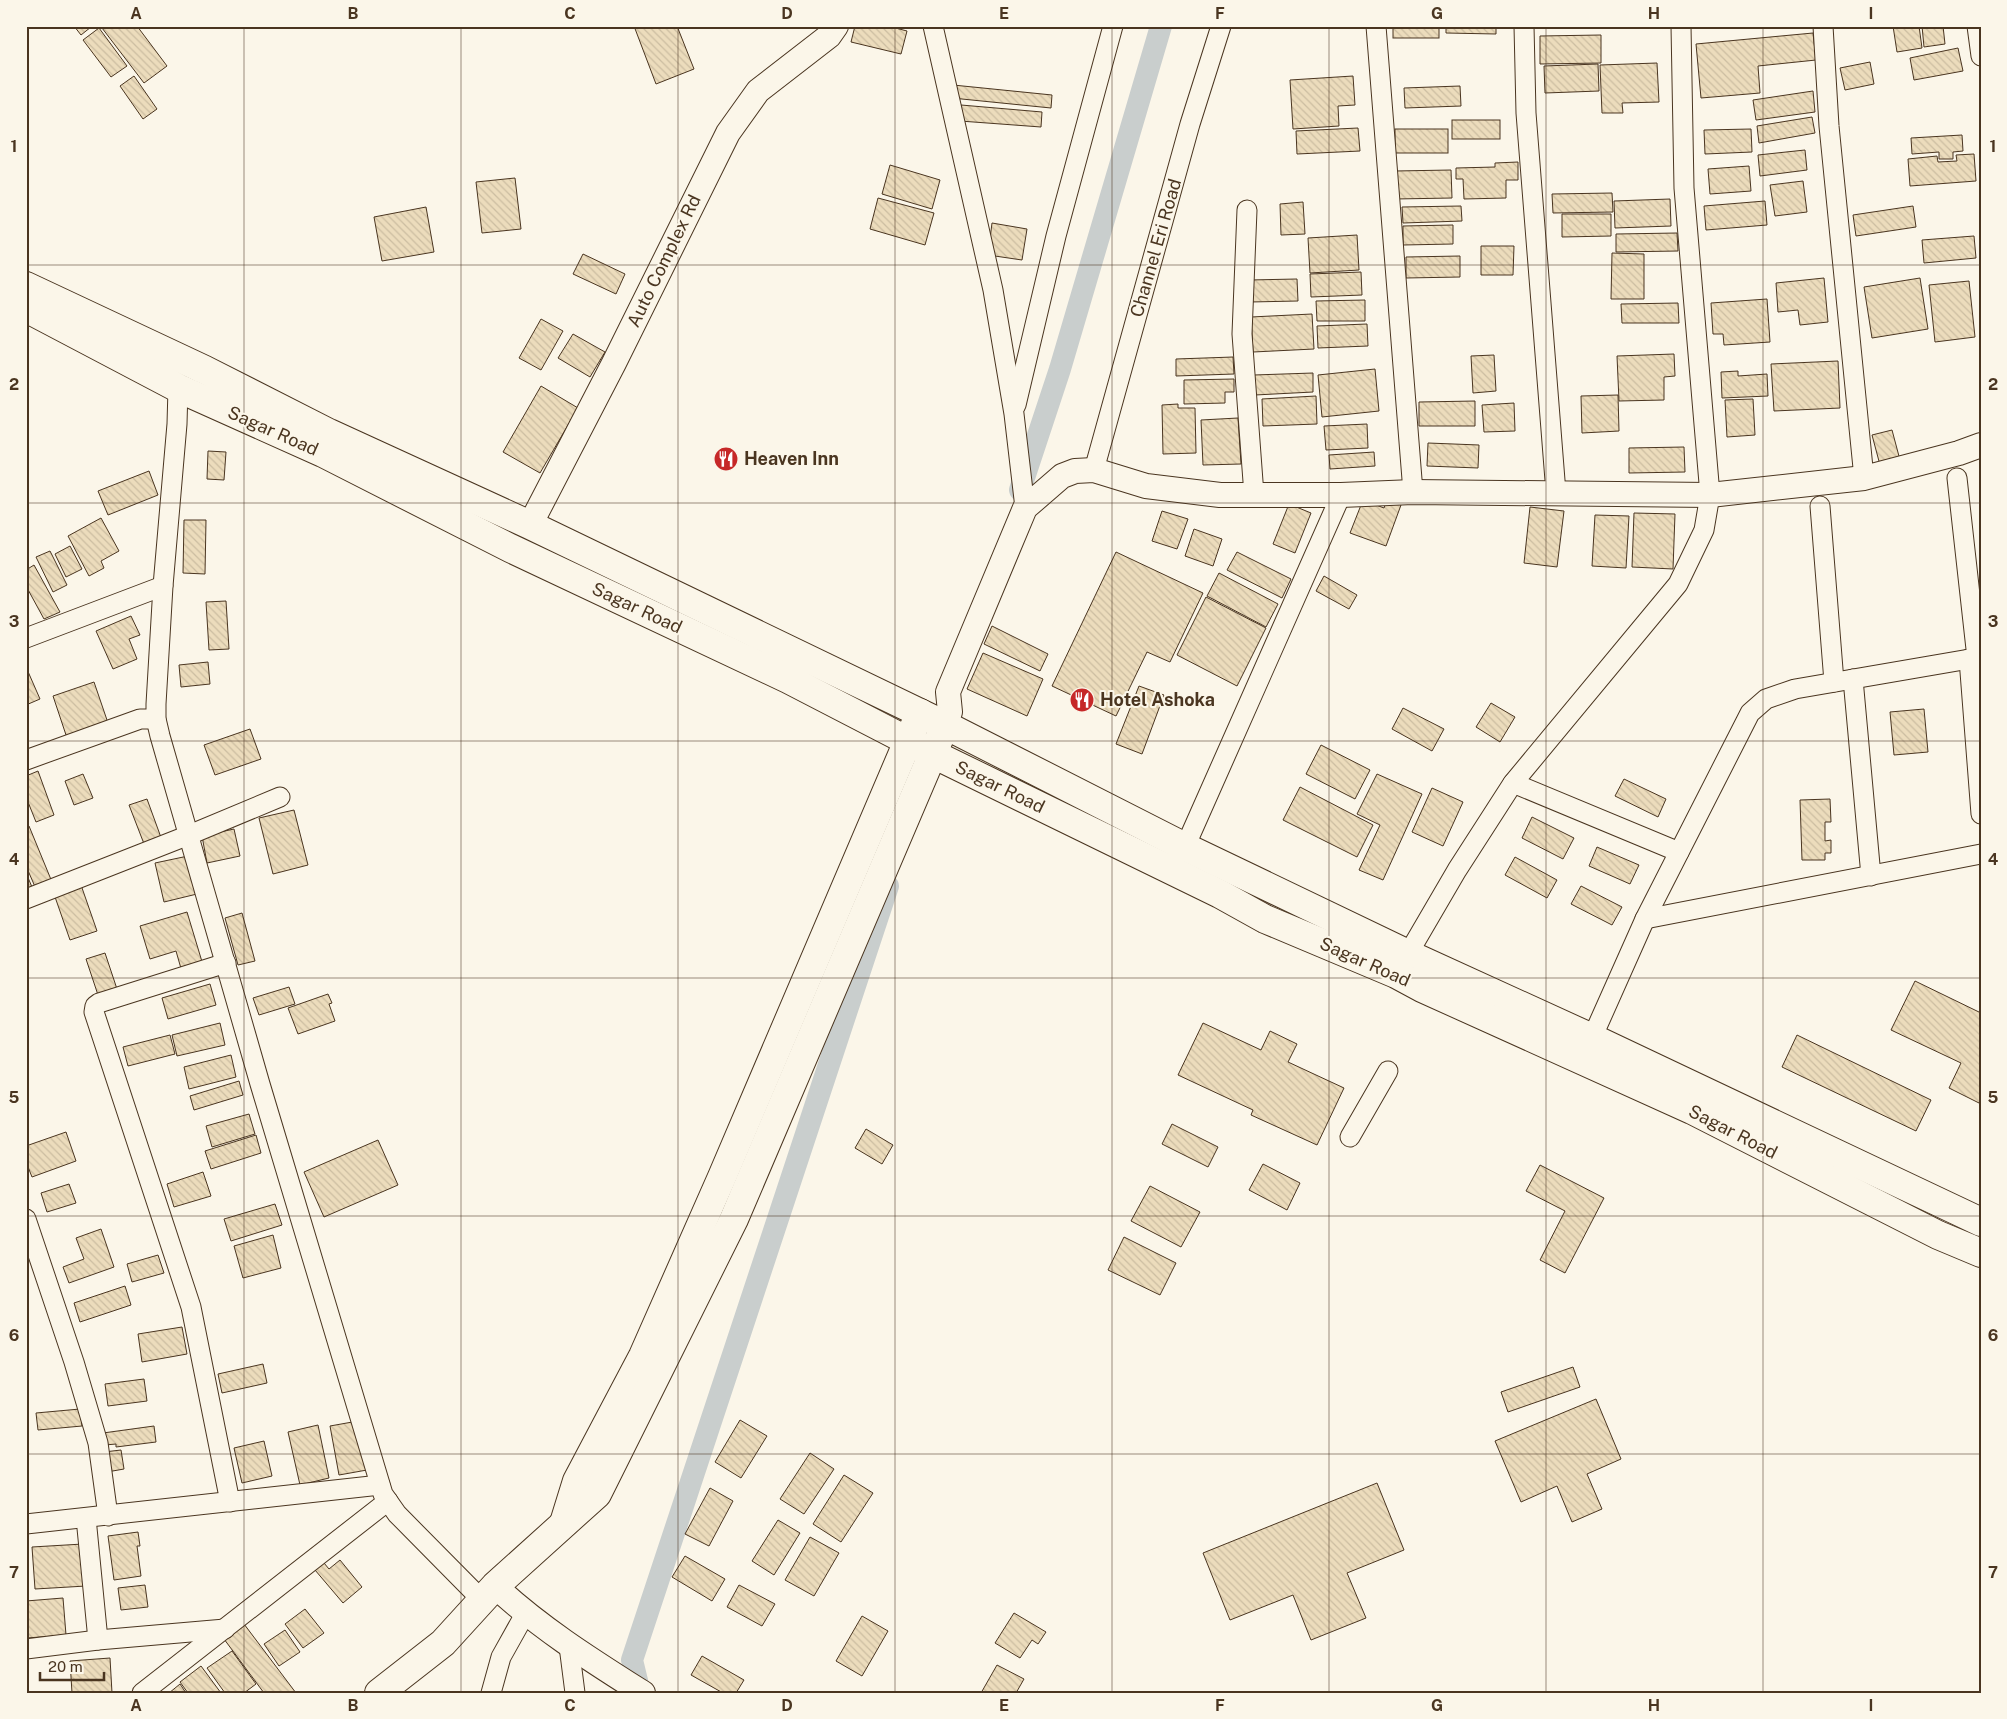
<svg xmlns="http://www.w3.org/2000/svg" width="2007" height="1719" font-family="'Public Sans',sans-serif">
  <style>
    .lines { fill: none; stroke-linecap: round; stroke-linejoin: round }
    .canal { stroke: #c9cecd; stroke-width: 22 }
    .building { fill: url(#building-back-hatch); stroke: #4a3520 }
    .minor-casing { stroke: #4a3520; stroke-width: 21 }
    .tertiary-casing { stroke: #4a3520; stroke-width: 26 }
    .secondary-casing { stroke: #4a3520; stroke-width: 30 }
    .trunk-casing { stroke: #4a3520; stroke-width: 30 }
    .minor { stroke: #fbf6e9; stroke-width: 19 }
    .tertiary { stroke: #fbf6e9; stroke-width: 24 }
    .secondary { stroke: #fbf6e9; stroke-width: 28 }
    .trunk { stroke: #fbf6e9; stroke-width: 28 }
    .grid { fill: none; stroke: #4a3520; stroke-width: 1; stroke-opacity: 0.55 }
    .labels { text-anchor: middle; stroke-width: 4; stroke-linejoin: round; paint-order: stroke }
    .street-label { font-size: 18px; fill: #4a3520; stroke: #fbf6e9 }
    .poi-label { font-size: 18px; font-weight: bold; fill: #4a3520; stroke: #fbf6e9; text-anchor: start }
    .neatline { fill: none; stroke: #4a3520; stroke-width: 2 }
    .grid-label { font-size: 16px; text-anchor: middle; font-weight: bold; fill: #4a3520 }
  </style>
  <defs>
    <pattern id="building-back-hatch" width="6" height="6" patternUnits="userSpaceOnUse" patternTransform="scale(1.25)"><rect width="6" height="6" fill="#ecdcbc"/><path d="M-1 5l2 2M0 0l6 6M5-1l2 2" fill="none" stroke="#ccbda1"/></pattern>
  </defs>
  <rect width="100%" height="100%" fill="#fbf6e9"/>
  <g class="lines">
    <!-- canal -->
    <g class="canal">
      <polyline points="1020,490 1060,369 1161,26"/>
      <polyline points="640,1693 632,1660 888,886"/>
    </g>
  </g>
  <!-- building -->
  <g class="building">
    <polygon points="74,26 91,26 91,27 81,35"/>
    <polygon points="104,26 137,26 167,66 144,83 102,28"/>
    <polygon points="634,26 677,26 694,69 656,84"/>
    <polygon points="855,26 888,26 907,31 901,54 851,42"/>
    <rect x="1393" y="26" width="46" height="12"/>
    <polygon points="1446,26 1496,26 1496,34 1446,33"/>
    <polygon points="1893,26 1919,26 1922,48 1897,52"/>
    <polygon points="1922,26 1943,26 1945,44 1924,47"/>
    <polygon points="99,28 127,66 111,77 83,40"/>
    <polygon points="1813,33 1816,60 1758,66 1760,93 1701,98 1696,44"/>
    <polygon points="1601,35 1601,63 1540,64 1540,36"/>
    <polygon points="1958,48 1963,71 1914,80 1910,58"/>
    <polygon points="1870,62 1874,84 1845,90 1840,68"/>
    <polygon points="1657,63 1659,102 1622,103 1623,113 1602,113 1600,65"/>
    <polygon points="1598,64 1599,91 1545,93 1544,66"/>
    <polygon points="134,76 157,109 143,119 120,86"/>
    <polygon points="1353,76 1355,105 1338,106 1339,126 1293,129 1290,80"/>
    <polygon points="953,85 1052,95 1051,108 952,98"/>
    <polygon points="1460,86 1461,106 1405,108 1404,88"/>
    <polygon points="1813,91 1815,112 1756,120 1753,100"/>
    <polygon points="961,105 1042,112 1041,127 960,121"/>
    <polygon points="1812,117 1815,133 1759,143 1757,126"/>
    <rect x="1452" y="120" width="48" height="19"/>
    <polygon points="1358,128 1360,151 1297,154 1296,131"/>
    <rect x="1395" y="129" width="53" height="24"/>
    <polygon points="1751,129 1752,152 1705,154 1704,130"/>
    <polygon points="1962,135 1963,151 1953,152 1953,159 1939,159 1939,152 1912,154 1911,138"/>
    <polygon points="1805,150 1807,170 1760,176 1758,155"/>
    <polygon points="1974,154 1976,181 1910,186 1908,159 1937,156 1938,162 1957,161 1956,155"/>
    <polygon points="1518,162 1518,180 1506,180 1506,198 1464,199 1463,179 1456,179 1456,168 1495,167 1495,163"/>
    <polygon points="890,165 940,180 932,209 882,194"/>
    <polygon points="1749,166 1751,191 1710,194 1708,169"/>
    <polygon points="1451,170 1452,198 1395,199 1395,171"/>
    <polygon points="515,178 521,229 482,233 476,182"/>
    <polygon points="1803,181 1807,212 1775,216 1770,185"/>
    <polygon points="1612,193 1613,212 1553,213 1552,194"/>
    <polygon points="878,198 934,213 925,245 870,229"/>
    <polygon points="1670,199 1671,226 1615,228 1614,201"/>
    <polygon points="1765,201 1767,225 1706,230 1704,206"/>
    <polygon points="1303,202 1305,234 1281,235 1280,204"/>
    <polygon points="1461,206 1462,221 1403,223 1402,207"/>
    <polygon points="1913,206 1916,227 1856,236 1853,215"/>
    <polygon points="426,207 434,252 382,261 374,217"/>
    <polygon points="1562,214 1611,214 1611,236 1562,237"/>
    <polygon points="992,223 1027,229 1022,260 988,255"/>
    <polygon points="1453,225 1453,244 1403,245 1403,226"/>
    <polygon points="1677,233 1678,251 1616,252 1616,234"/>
    <polygon points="1357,235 1359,270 1310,273 1308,238"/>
    <polygon points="1974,236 1976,258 1924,263 1922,240"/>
    <polygon points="1481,246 1514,246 1513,275 1481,275"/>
    <polygon points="1612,253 1644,254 1644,299 1611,299"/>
    <polygon points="583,254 625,274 616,294 573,274"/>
    <polygon points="1460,256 1460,277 1406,278 1406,257"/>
    <polygon points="1361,272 1362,295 1311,297 1310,274"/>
    <polygon points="1824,278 1828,322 1800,325 1798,310 1778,312 1776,283"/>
    <polygon points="1920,278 1928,329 1872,338 1864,287"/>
    <polygon points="1297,279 1298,301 1250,302 1249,280"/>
    <polygon points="1969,281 1975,337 1935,342 1929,285"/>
    <polygon points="1767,299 1770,342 1724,345 1723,334 1713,334 1711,303"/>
    <polygon points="1365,300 1365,321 1317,321 1316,301"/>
    <polygon points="1678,303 1679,323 1622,323 1621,304"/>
    <polygon points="1312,314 1314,349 1253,352 1251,317"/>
    <polygon points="541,319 563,331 541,370 519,358"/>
    <polygon points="1367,324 1368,346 1318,348 1317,326"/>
    <polygon points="573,334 605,352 590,377 558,358"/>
    <polygon points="1674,354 1675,376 1664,377 1664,400 1619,401 1617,356"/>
    <polygon points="1494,355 1496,391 1473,393 1471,356"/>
    <polygon points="1233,357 1234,374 1176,376 1176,359"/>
    <polygon points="1838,361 1840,408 1774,411 1771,364"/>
    <polygon points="1375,369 1379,411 1322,417 1318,375"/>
    <polygon points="1738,371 1738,376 1767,374 1768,396 1722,398 1721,372"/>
    <polygon points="1313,373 1313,392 1255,395 1254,375"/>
    <polygon points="1234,379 1234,392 1225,392 1225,403 1184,404 1184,380"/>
    <polygon points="541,386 578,408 540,473 503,452"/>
    <polygon points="1618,395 1619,431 1582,433 1581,396"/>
    <polygon points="1316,396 1317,424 1263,426 1262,399"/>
    <polygon points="1753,399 1755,435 1727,437 1725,400"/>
    <polygon points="1475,401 1475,426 1419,426 1419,402"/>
    <polygon points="1514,403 1515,431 1484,432 1482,405"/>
    <polygon points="1178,404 1178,408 1195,408 1196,453 1163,454 1162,405"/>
    <polygon points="1238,418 1241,464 1203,465 1201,420"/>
    <polygon points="1367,424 1368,448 1326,450 1324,426"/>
    <polygon points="1892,430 1900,460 1880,465 1872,435"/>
    <polygon points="1428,443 1479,445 1478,468 1427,466"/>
    <polygon points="1684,447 1685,472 1629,473 1629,448"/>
    <polygon points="208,451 226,452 224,480 207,479"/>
    <polygon points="1374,452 1375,466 1330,469 1329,455"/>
    <polygon points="149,471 158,495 108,515 98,491"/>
    <polygon points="1363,500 1384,508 1387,500 1401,505 1386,546 1350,533"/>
    <polygon points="1289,504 1311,513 1295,553 1273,544"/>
    <polygon points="1530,507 1564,511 1557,567 1524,563"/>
    <polygon points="1162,511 1188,519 1177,549 1152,541"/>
    <polygon points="1634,513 1675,514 1673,569 1632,567"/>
    <polygon points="1595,515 1629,516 1626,568 1592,566"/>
    <polygon points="101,518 119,551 101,561 104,568 89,576 68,536"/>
    <polygon points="184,520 206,520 205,574 183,573"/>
    <polygon points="1194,529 1222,539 1213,566 1185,556"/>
    <polygon points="70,546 82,569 66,577 55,554"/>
    <polygon points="50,551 67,585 53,592 36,557"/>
    <polygon points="1116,552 1203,593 1170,662 1147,652 1116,716 1052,686"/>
    <polygon points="1237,552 1291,579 1282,598 1227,570"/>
    <polygon points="34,565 60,612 44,619 26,586 26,570"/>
    <polygon points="1219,573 1278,604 1266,627 1207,596"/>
    <polygon points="1324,576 1357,595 1349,609 1316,591"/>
    <polygon points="1206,597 1266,628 1237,686 1177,655"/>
    <polygon points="226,601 229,649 209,650 206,602"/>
    <polygon points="131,616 140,635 129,639 137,659 113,669 96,631"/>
    <polygon points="992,626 1048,654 1040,671 984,644"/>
    <polygon points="983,653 1043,679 1027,716 967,689"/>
    <polygon points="208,662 210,684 181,687 179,665"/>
    <polygon points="26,667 40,699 26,705"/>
    <polygon points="94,682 108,723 67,738 53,696"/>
    <polygon points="1139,686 1164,695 1142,754 1116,744"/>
    <polygon points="1491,703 1515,717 1500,742 1476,727"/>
    <polygon points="1403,708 1444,729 1432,751 1392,729"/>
    <polygon points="1924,709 1928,752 1894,755 1890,712"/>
    <polygon points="250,729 261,759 215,775 204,745"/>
    <polygon points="1321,745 1370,770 1355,799 1306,774"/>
    <polygon points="38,771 54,815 36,822 26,797 26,776"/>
    <polygon points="83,774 93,798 74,805 65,781"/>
    <polygon points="1377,774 1422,794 1383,880 1359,870 1380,825 1357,814"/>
    <polygon points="1624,779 1666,799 1658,817 1615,796"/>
    <polygon points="1300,787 1373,825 1357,857 1283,820"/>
    <polygon points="1432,788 1463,802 1443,846 1412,832"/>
    <polygon points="147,799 163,843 146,849 129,805"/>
    <polygon points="1830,799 1831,822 1825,822 1825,841 1831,840 1831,853 1825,853 1825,860 1802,860 1800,800"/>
    <polygon points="294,810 308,865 273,874 259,818"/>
    <polygon points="1532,817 1574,838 1563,859 1522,838"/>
    <polygon points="29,826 52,882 36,889 26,866 26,827"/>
    <polygon points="234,829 240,856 207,863 202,836"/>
    <polygon points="1597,847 1639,865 1630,884 1589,866"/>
    <polygon points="188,856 197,894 164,902 155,863"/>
    <polygon points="1515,857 1557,880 1547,898 1505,875"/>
    <polygon points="26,873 32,887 26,890"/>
    <polygon points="81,885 97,931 70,940 54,894"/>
    <polygon points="1581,886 1622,907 1612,925 1571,904"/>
    <polygon points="187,912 203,965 182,972 176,951 150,959 140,926"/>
    <polygon points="242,913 255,961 238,965 225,918"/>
    <polygon points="105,953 117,989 98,995 86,959"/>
    <polygon points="1915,981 1981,1013 1981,1099 1979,1103 1949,1088 1961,1063 1891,1030"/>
    <polygon points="210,984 216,1005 168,1019 162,998"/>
    <polygon points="289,987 295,1004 259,1015 253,998"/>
    <polygon points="328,994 332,1003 329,1004 335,1021 298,1034 288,1008"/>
    <polygon points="220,1023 225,1045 177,1056 172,1035"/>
    <polygon points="1203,1023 1261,1050 1270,1031 1297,1044 1288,1062 1344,1088 1317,1145 1251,1115 1253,1110 1178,1075"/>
    <polygon points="170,1035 175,1054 128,1066 123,1047"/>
    <polygon points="1797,1035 1931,1100 1916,1131 1782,1067"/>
    <polygon points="231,1055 236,1077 189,1089 184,1067"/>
    <polygon points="239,1081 243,1095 194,1110 190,1096"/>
    <polygon points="249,1114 255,1134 212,1147 206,1126"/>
    <polygon points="1172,1124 1218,1147 1208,1167 1162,1144"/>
    <polygon points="866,1129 893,1145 882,1164 855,1148"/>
    <polygon points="66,1132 76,1161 32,1177 26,1162 26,1146"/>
    <polygon points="256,1135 261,1153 211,1169 205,1151"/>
    <polygon points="378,1140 398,1185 324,1217 304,1172"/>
    <polygon points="1263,1164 1300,1183 1287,1210 1249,1190"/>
    <polygon points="1540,1165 1604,1198 1565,1273 1540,1260 1565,1211 1526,1191"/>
    <polygon points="203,1172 211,1196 174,1207 167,1184"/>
    <polygon points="69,1184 76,1203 47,1212 41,1193"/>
    <polygon points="1150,1186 1200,1212 1181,1247 1131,1221"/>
    <polygon points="275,1204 282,1225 231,1241 224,1219"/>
    <polygon points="101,1229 114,1267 69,1283 63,1267 84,1259 76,1238"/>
    <polygon points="273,1235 281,1268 243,1278 234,1246"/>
    <polygon points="1124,1237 1176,1263 1160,1295 1108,1270"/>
    <polygon points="158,1255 164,1273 132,1282 127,1264"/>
    <polygon points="125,1286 131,1305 80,1322 74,1303"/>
    <polygon points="182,1327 187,1354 142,1362 138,1334"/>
    <polygon points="263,1364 267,1383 222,1393 218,1374"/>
    <polygon points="1573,1367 1580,1387 1508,1412 1501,1392"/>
    <polygon points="144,1379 147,1401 108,1406 105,1384"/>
    <polygon points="1596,1399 1621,1459 1587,1474 1602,1509 1572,1522 1557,1486 1521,1502 1495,1441"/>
    <polygon points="80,1409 82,1426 38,1430 36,1413"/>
    <polygon points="740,1420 767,1436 741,1478 715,1462"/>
    <polygon points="358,1421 367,1470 339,1475 330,1426"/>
    <polygon points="318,1425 329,1478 300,1485 288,1432"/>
    <polygon points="154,1426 156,1442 116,1447 116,1444 105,1445 103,1433"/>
    <polygon points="264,1441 272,1476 242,1483 234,1448"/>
    <polygon points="121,1450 124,1469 107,1472 104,1452"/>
    <polygon points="810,1453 834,1469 804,1514 780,1499"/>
    <polygon points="844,1475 873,1493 841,1542 813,1524"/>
    <polygon points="1377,1483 1404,1550 1347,1573 1366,1618 1311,1640 1293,1595 1230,1620 1203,1553"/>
    <polygon points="710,1488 733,1501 709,1546 685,1534"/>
    <polygon points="778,1520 800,1533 774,1575 752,1561"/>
    <polygon points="138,1532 140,1546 137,1546 141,1576 114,1580 108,1536"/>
    <polygon points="810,1537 839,1553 814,1596 785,1580"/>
    <polygon points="83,1544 86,1586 35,1589 32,1547"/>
    <polygon points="685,1556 725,1579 712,1601 672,1577"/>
    <polygon points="340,1560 362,1587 343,1603 315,1570 324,1563 329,1569"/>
    <polygon points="145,1585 148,1607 121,1610 118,1588"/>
    <polygon points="739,1585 775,1604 762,1626 727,1607"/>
    <polygon points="63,1598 66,1635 27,1638 26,1601"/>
    <polygon points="305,1609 324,1633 303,1648 285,1624"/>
    <polygon points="1014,1613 1046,1632 1038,1644 1032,1640 1020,1658 995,1643"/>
    <polygon points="862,1616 888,1631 862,1676 836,1661"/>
    <polygon points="244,1624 296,1693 264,1693 224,1639"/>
    <polygon points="285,1630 300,1652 279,1666 264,1644"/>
    <polygon points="232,1651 256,1684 244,1693 225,1693 207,1668"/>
    <polygon points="702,1656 744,1680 736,1693 723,1693 691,1675"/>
    <polygon points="110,1658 112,1693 72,1693 70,1661"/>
    <polygon points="997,1665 1024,1679 1016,1693 981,1693"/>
    <polygon points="201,1666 221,1693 188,1693 180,1682"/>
    <polygon points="180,1684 186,1693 169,1693"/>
  </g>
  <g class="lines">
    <defs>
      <g id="minor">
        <polyline points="933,26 993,290 1014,414 1025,508"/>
        <polyline points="1376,26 1413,492"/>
        <polyline points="1524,26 1526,113 1556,493"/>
        <polyline points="1823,26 1829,126 1864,478"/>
        <polyline points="1977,26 1981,56"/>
        <polyline points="1247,210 1242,334 1254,495"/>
        <polyline points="178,388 177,424 163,586 156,704 156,719 160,736 260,1084 383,1494 397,1514 482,1600"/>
        <polyline points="1016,405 1056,236 1113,26"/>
        <polyline points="1094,470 1190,124 1221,26"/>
        <polyline points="1957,478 1977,658"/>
        <polyline points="1820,506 1834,682"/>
        <polyline points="26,638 163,586"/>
        <polyline points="1969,659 1981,814"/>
        <polyline points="1853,679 1871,876"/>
        <polyline points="26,760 140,719 156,719"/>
        <polyline points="1513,783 1679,852"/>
        <polyline points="1185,847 1341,495"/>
        <polyline points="26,899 189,835 280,797"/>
        <polyline points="1645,919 1981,854"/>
        <polyline points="1408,954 1457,870 1513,783 1678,584 1704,530 1710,495 1684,188 1681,26"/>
        <polyline points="226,963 99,1003 95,1006 94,1012 191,1307 230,1502"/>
        <polyline points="1592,1038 1645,919 1750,713 1766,699 1795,689 1981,657"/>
        <polyline points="1350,1137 1388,1071"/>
        <polyline points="26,1219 74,1362 98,1443 108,1516"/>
        <polyline points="86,1518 98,1640"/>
        <polyline points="26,1524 380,1485"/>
        <polyline points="569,1646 575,1693"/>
        <polyline points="26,1649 98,1640 225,1629"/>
        <polyline points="142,1693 388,1501"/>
        <polyline points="491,1693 501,1657 525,1614"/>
      </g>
      <g id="tertiary">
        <polyline points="530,525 614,363 728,133 758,91 829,36 836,26"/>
        <polyline points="945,725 950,712 948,692 1025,508 1062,476 1075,471 1094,470 1146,486 1220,495 1341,495 1413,492 1710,495 1864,478 1959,453 1981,445"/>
        <path d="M495 1586C540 1628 591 1660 643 1693"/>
      </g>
      <g id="secondary">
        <polyline points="564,1523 577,1481 643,1356 722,1177 920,713"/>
        <polyline points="379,1693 443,1643 495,1586 597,1494 734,1219 945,725"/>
      </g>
      <g id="trunk">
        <polyline points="26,286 205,370 329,433 530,525 945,725 1185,847 1408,954 1592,1038 1981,1222"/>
        <polyline points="26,308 178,388 323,453 510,548 788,679 933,754 1220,894 1265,919 1396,974 1422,988 1692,1110 1938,1235 1981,1253"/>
      </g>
    </defs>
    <!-- minor casing -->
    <use href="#minor" class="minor-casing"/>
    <!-- tertiary casing -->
    <use href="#tertiary" class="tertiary-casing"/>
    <!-- secondary casing -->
    <use href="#secondary" class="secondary-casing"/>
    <!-- trunk casing -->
    <use href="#trunk" class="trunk-casing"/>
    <!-- minor -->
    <use href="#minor" class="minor"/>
    <!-- tertiary -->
    <use href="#tertiary" class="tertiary"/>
    <!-- secondary -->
    <use href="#secondary" class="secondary"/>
    <!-- trunk -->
    <use href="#trunk" class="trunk"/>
  </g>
  <!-- grid -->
  <path class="grid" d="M244 26V1693M461 26V1693M678 26V1693M895 26V1693M1112 26V1693M1329 26V1693M1546 26V1693M1763 26V1693M26 265H1981M26 503H1981M26 741H1981M26 978H1981M26 1216H1981M26 1454H1981"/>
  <!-- icons -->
  <defs>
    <symbol id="restaurant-disc" viewBox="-11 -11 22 22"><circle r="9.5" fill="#c62828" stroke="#fbf6e9"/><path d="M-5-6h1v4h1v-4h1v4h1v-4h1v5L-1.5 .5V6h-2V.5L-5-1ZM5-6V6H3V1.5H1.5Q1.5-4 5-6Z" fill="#fff"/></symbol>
  </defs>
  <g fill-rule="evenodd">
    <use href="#restaurant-disc" x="712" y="445" width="28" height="28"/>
    <use href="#restaurant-disc" x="1068" y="686" width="28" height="28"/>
  </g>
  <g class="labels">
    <!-- street labels -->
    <g class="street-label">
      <text transform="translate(1156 248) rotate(-74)" y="6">Channel Eri Road</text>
      <text transform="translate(664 261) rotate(-64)" y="6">Auto Complex Rd</text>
      <text transform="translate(273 431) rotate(24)" y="6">Sagar Road</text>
      <text transform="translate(637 608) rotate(25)" y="6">Sagar Road</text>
      <text transform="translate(1000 787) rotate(26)" y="6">Sagar Road</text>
      <text transform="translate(1365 962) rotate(24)" y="6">Sagar Road</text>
      <text transform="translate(1733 1132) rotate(27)" y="6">Sagar Road</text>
    </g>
    <!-- poi labels -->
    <g class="poi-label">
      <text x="744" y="465">Heaven Inn</text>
      <text x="1100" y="706">Hotel Ashoka</text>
    </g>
  </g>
  <!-- border -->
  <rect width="2007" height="1719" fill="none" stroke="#fbf6e9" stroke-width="55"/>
  <!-- scale -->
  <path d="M40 1672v8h64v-8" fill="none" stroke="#4a3520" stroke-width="2.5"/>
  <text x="48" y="1672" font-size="15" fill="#4a3520" stroke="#fbf6e9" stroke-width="4" paint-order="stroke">20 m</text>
  <rect x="28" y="28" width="1952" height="1664" class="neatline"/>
  <g class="grid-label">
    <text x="136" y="19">A</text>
    <text x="353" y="19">B</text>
    <text x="570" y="19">C</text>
    <text x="787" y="19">D</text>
    <text x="1004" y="19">E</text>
    <text x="1220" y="19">F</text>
    <text x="1437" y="19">G</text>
    <text x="1654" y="19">H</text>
    <text x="1871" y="19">I</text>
    <text x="14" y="152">1</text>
    <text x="1993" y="152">1</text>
    <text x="14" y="390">2</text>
    <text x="1993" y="390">2</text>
    <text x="14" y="627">3</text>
    <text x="1993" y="627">3</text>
    <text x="14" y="865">4</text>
    <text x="1993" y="865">4</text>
    <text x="14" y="1103">5</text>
    <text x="1993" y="1103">5</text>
    <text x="14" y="1341">6</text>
    <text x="1993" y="1341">6</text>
    <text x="14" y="1578">7</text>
    <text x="1993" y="1578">7</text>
    <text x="136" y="1711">A</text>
    <text x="353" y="1711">B</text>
    <text x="570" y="1711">C</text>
    <text x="787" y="1711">D</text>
    <text x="1004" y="1711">E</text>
    <text x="1220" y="1711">F</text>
    <text x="1437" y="1711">G</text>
    <text x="1654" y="1711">H</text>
    <text x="1871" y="1711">I</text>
  </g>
</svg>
